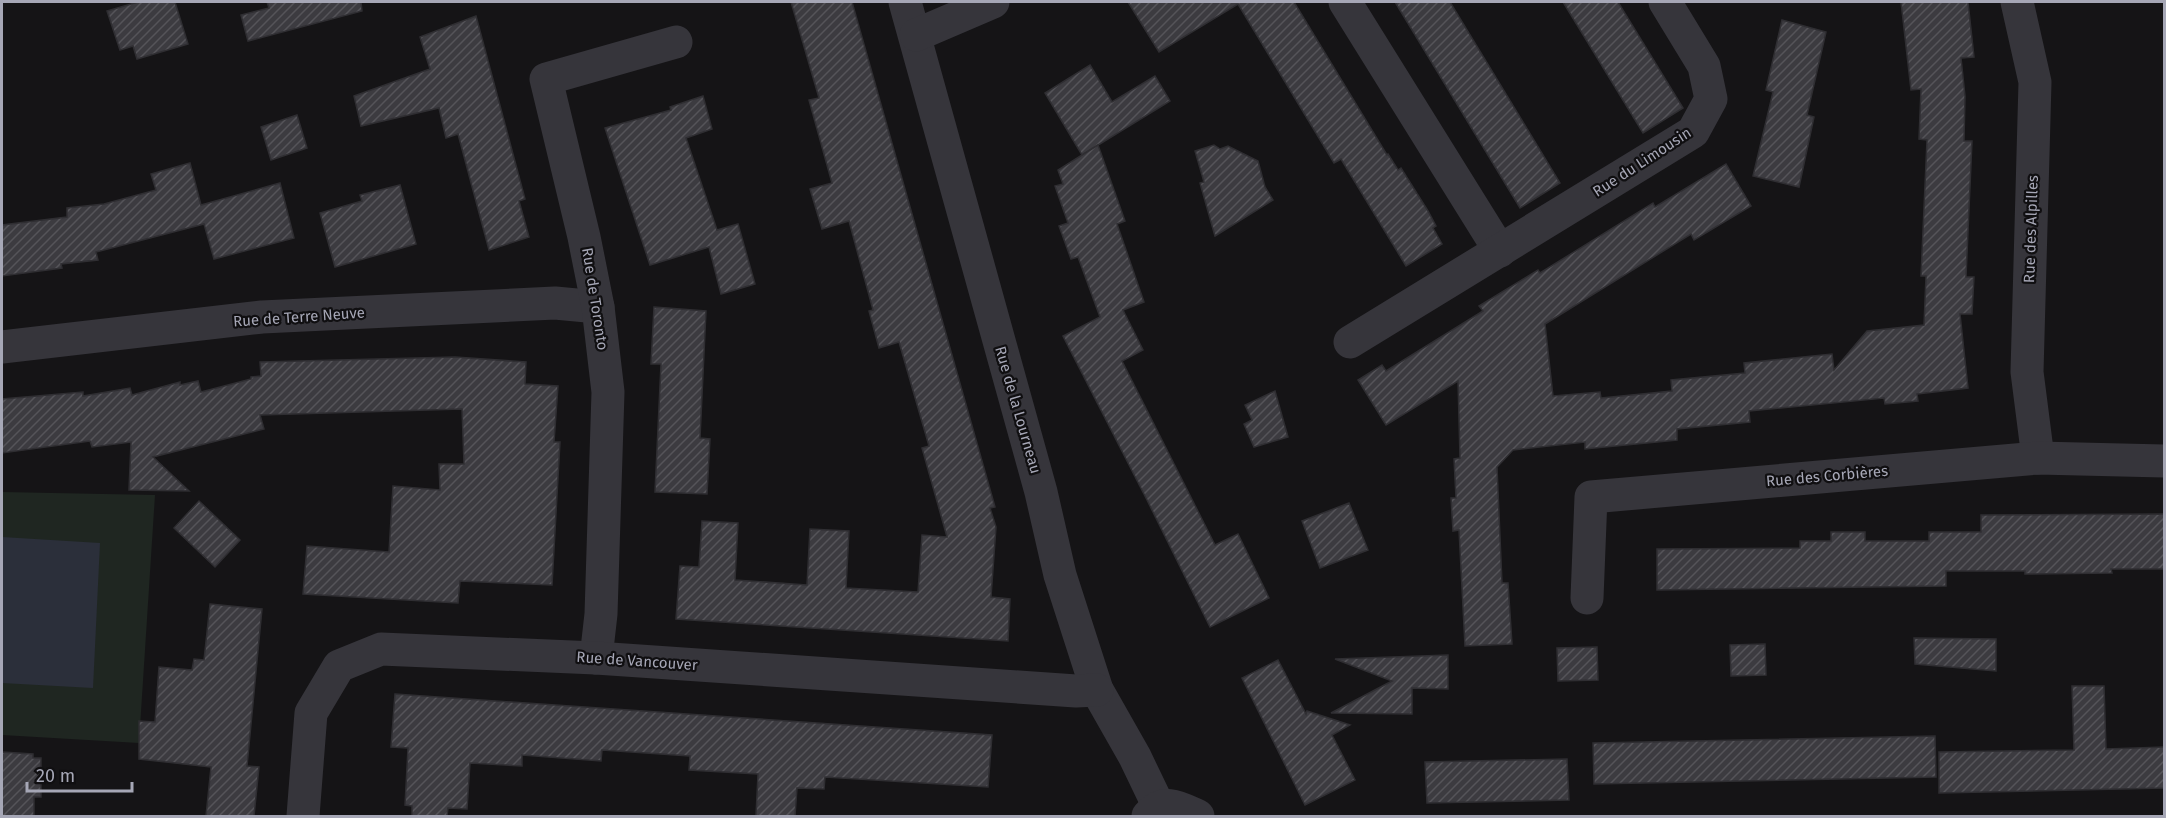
<svg xmlns="http://www.w3.org/2000/svg" width="2166" height="818" font-family="'Fira Sans',sans-serif">
  <style>
    .park { fill: #1f2621 }
    .water { fill: #2b2f3a }
    .building { fill: url(#building-hatch); stroke: #2f2e32; stroke-width: 1.5 }
    .lines { fill: none; stroke-linecap: round; stroke-linejoin: round }
    .minor { stroke: #36353b; stroke-width: 33 }
    .labels { text-anchor: middle; stroke-width: 4.5; stroke-linejoin: round; paint-order: stroke }
    .street-label { font-size: 15px; fill: #a6a7b6; stroke: #100f11 }
  </style>
  <defs>
    <pattern id="building-hatch" width="6" height="6" patternUnits="userSpaceOnUse" patternTransform="scale(1.5)"><rect width="6" height="6" fill="#3c3b40"/><path d="M-1 1l2-2M0 6l6-6M5 7l2-2" fill="none" stroke="#555459"/></pattern>
  </defs>
  <rect width="100%" height="100%" fill="#151416"/>
  <!-- park -->
  <polygon class="park" points="2,492 155,495 139,743 2,735"/>
  <!-- water -->
  <polygon class="water" points="2,537 100,543 93,688 2,683"/>
  <!-- building -->
  <g class="building">
    <polygon points="138,2 175,2 188,44 137,59 133,46 120,50 107,11"/>
    <polygon points="267,2 361,2 362,11 248,41 241,15 269,8"/>
    <polygon points="791,2 852,2 995,507 990,508 996,527 991,597 1010,599 1008,641 676,619 680,566 699,567 702,521 738,523 735,580 807,585 810,529 849,531 846,588 918,592 922,535 947,537 922,448 929,446 899,342 879,348 869,311 873,310 849,221 822,229 810,189 832,183 809,100 819,98"/>
    <polygon points="1128,2 1294,2 1387,155 1388,154 1398,170 1401,168 1428,211 1436,226 1433,228 1442,244 1406,266 1341,159 1334,163 1238,4 1159,52"/>
    <polygon points="1395,2 1450,2 1560,183 1520,208"/>
    <polygon points="1563,2 1618,2 1683,108 1643,133"/>
    <polygon points="1901,2 1968,2 1974,57 1961,58 1965,96 1964,141 1972,141 1966,277 1974,277 1972,314 1960,314 1968,388 1917,394 1918,401 1885,404 1884,398 1749,411 1750,422 1677,429 1677,440 1585,449 1585,442 1513,450 1497,467 1502,583 1508,583 1512,644 1465,646 1459,530 1453,531 1451,498 1456,498 1454,459 1460,458 1458,381 1386,425 1358,380 1382,365 1386,371 1483,311 1479,306 1538,270 1540,273 1653,203 1655,207 1726,164 1751,206 1694,240 1691,234 1545,324 1553,396 1600,392 1601,398 1672,391 1671,380 1745,373 1744,363 1832,354 1834,370 1867,331 1924,325 1926,276 1921,276 1927,140 1919,139 1921,89 1911,90"/>
    <polygon points="476,16 525,199 519,201 529,237 489,250 458,134 446,138 439,108 361,126 354,96 430,69 420,37"/>
    <polygon points="1782,20 1826,32 1807,115 1814,117 1799,187 1753,176 1773,92 1766,90"/>
    <polygon points="1090,65 1112,102 1155,76 1170,101 1082,155 1045,93"/>
    <polygon points="703,96 712,129 686,138 717,230 738,224 755,284 721,294 709,247 650,265 605,128 671,110 670,107"/>
    <polygon points="297,115 307,148 271,160 261,127"/>
    <polygon points="1098,145 1125,221 1117,224 1144,302 1123,310 1143,350 1122,361 1215,545 1238,534 1269,598 1210,627 1147,500 1063,336 1100,317 1078,257 1071,259 1059,226 1068,223 1055,186 1063,184 1058,170"/>
    <polygon points="1214,145 1220,149 1228,146 1258,161 1265,187 1273,200 1215,236 1200,183 1204,182 1195,151"/>
    <polygon points="190,163 201,205 280,183 294,238 214,259 204,224 96,252 98,260 61,264 62,268 2,276 2,225 67,217 67,208 104,204 156,190 151,174"/>
    <polygon points="400,185 416,244 335,267 320,213 362,201 360,195"/>
    <polygon points="654,307 706,311 700,438 710,439 707,494 655,492 661,364 651,364"/>
    <polygon points="455,357 526,362 525,384 558,386 554,442 560,442 552,585 460,581 458,603 303,594 307,546 389,552 393,486 440,490 439,464 464,464 462,409 260,415 264,429 153,457 189,491 129,490 131,442 92,447 90,441 2,453 2,399 83,392 83,396 130,388 132,395 180,382 180,385 198,381 201,392 251,379 251,377 261,376 260,362"/>
    <polygon points="1275,391 1288,437 1254,447 1244,424 1252,420 1245,405"/>
    <polygon points="199,501 240,540 215,567 174,528"/>
    <polygon points="1349,503 1368,550 1320,568 1302,521"/>
    <polygon points="2164,514 2164,569 2111,569 2112,573 2025,574 2025,571 1946,571 1946,586 1657,590 1657,549 1800,548 1800,541 1831,541 1831,532 1865,532 1865,541 1929,541 1929,532 1981,532 1981,515"/>
    <polygon points="210,604 262,609 247,766 259,767 254,816 206,816 211,767 139,759 139,721 155,722 159,667 192,670 194,659 204,660"/>
    <polygon points="1914,638 1996,639 1996,671 1915,664"/>
    <polygon points="1765,644 1766,675 1731,676 1730,645"/>
    <polygon points="1597,647 1598,680 1558,681 1557,648"/>
    <polygon points="1448,655 1448,689 1412,688 1412,714 1331,713 1392,681 1335,659"/>
    <polygon points="1278,660 1306,714 1307,711 1350,725 1332,735 1355,780 1305,805 1242,678"/>
    <polygon points="2072,686 2104,686 2106,749 2164,747 2164,788 1939,793 1939,752 2074,750"/>
    <polygon points="395,694 992,735 988,787 825,777 824,789 797,788 795,816 756,816 758,774 689,770 690,756 602,750 601,761 522,755 522,766 470,763 467,809 448,808 447,816 412,816 412,806 405,805 408,748 391,747"/>
    <polygon points="1935,736 1936,777 1594,784 1593,743"/>
    <polygon points="2,752 33,754 33,758 41,758 41,797 34,797 34,816 2,816"/>
    <polygon points="1567,759 1569,800 1427,803 1425,762"/>
  </g>
  <g class="lines">
    <!-- minor -->
    <g class="minor">
      <polyline points="905,2 1041,492 1060,575 1097,690 1135,757 1159,807"/>
      <polyline points="1345,2 1500,251"/>
      <polyline points="2017,2 2035,82 2027,372 2038,458"/>
      <polyline points="916,35 993,2"/>
      <polyline points="1350,342 1693,132 1711,99 1704,66 1665,2"/>
      <polyline points="2,347 262,317 555,303 598,307"/>
      <polyline points="1587,598 1591,497 2038,458 2164,461"/>
      <polyline points="596,658 601,614 608,392 598,307 584,237 546,79 676,42"/>
      <polyline points="303,816 311,713 339,666 381,649 596,658 1076,691 1097,690"/>
      <path d="M1148 816C1164 798 1179 807 1198 816"/>
    </g>
  </g>
  <g class="labels">
    <!-- street labels -->
    <g class="street-label">
      <text transform="translate(1642 162) rotate(-33)" y="5">Rue du Limousin</text>
      <text transform="translate(2031 229) rotate(-88)" y="5">Rue des Alpilles</text>
      <text transform="translate(595 299) rotate(81)" y="5">Rue de Toronto</text>
      <text transform="translate(299 317) rotate(-4)" y="5">Rue de Terre Neuve</text>
      <text transform="translate(1018 410) rotate(74)" y="5">Rue de la Lourneau</text>
      <text transform="translate(1827 476) rotate(-5)" y="5">Rue des Corbières</text>
      <text transform="translate(637 661) rotate(4)" y="5">Rue de Vancouver</text>
    </g>
  </g>
  <!-- border -->
  <rect width="2166" height="818" fill="none" stroke="#a6a7b6" stroke-width="6"/>
  <!-- scale -->
  <path d="M27 782v9h105v-9" fill="none" stroke="#a6a7b6" stroke-width="3"/>
  <text x="36" y="782" font-size="18" fill="#a6a7b6" stroke="#100f11" stroke-width="4.5" paint-order="stroke">20 m</text>
</svg>
